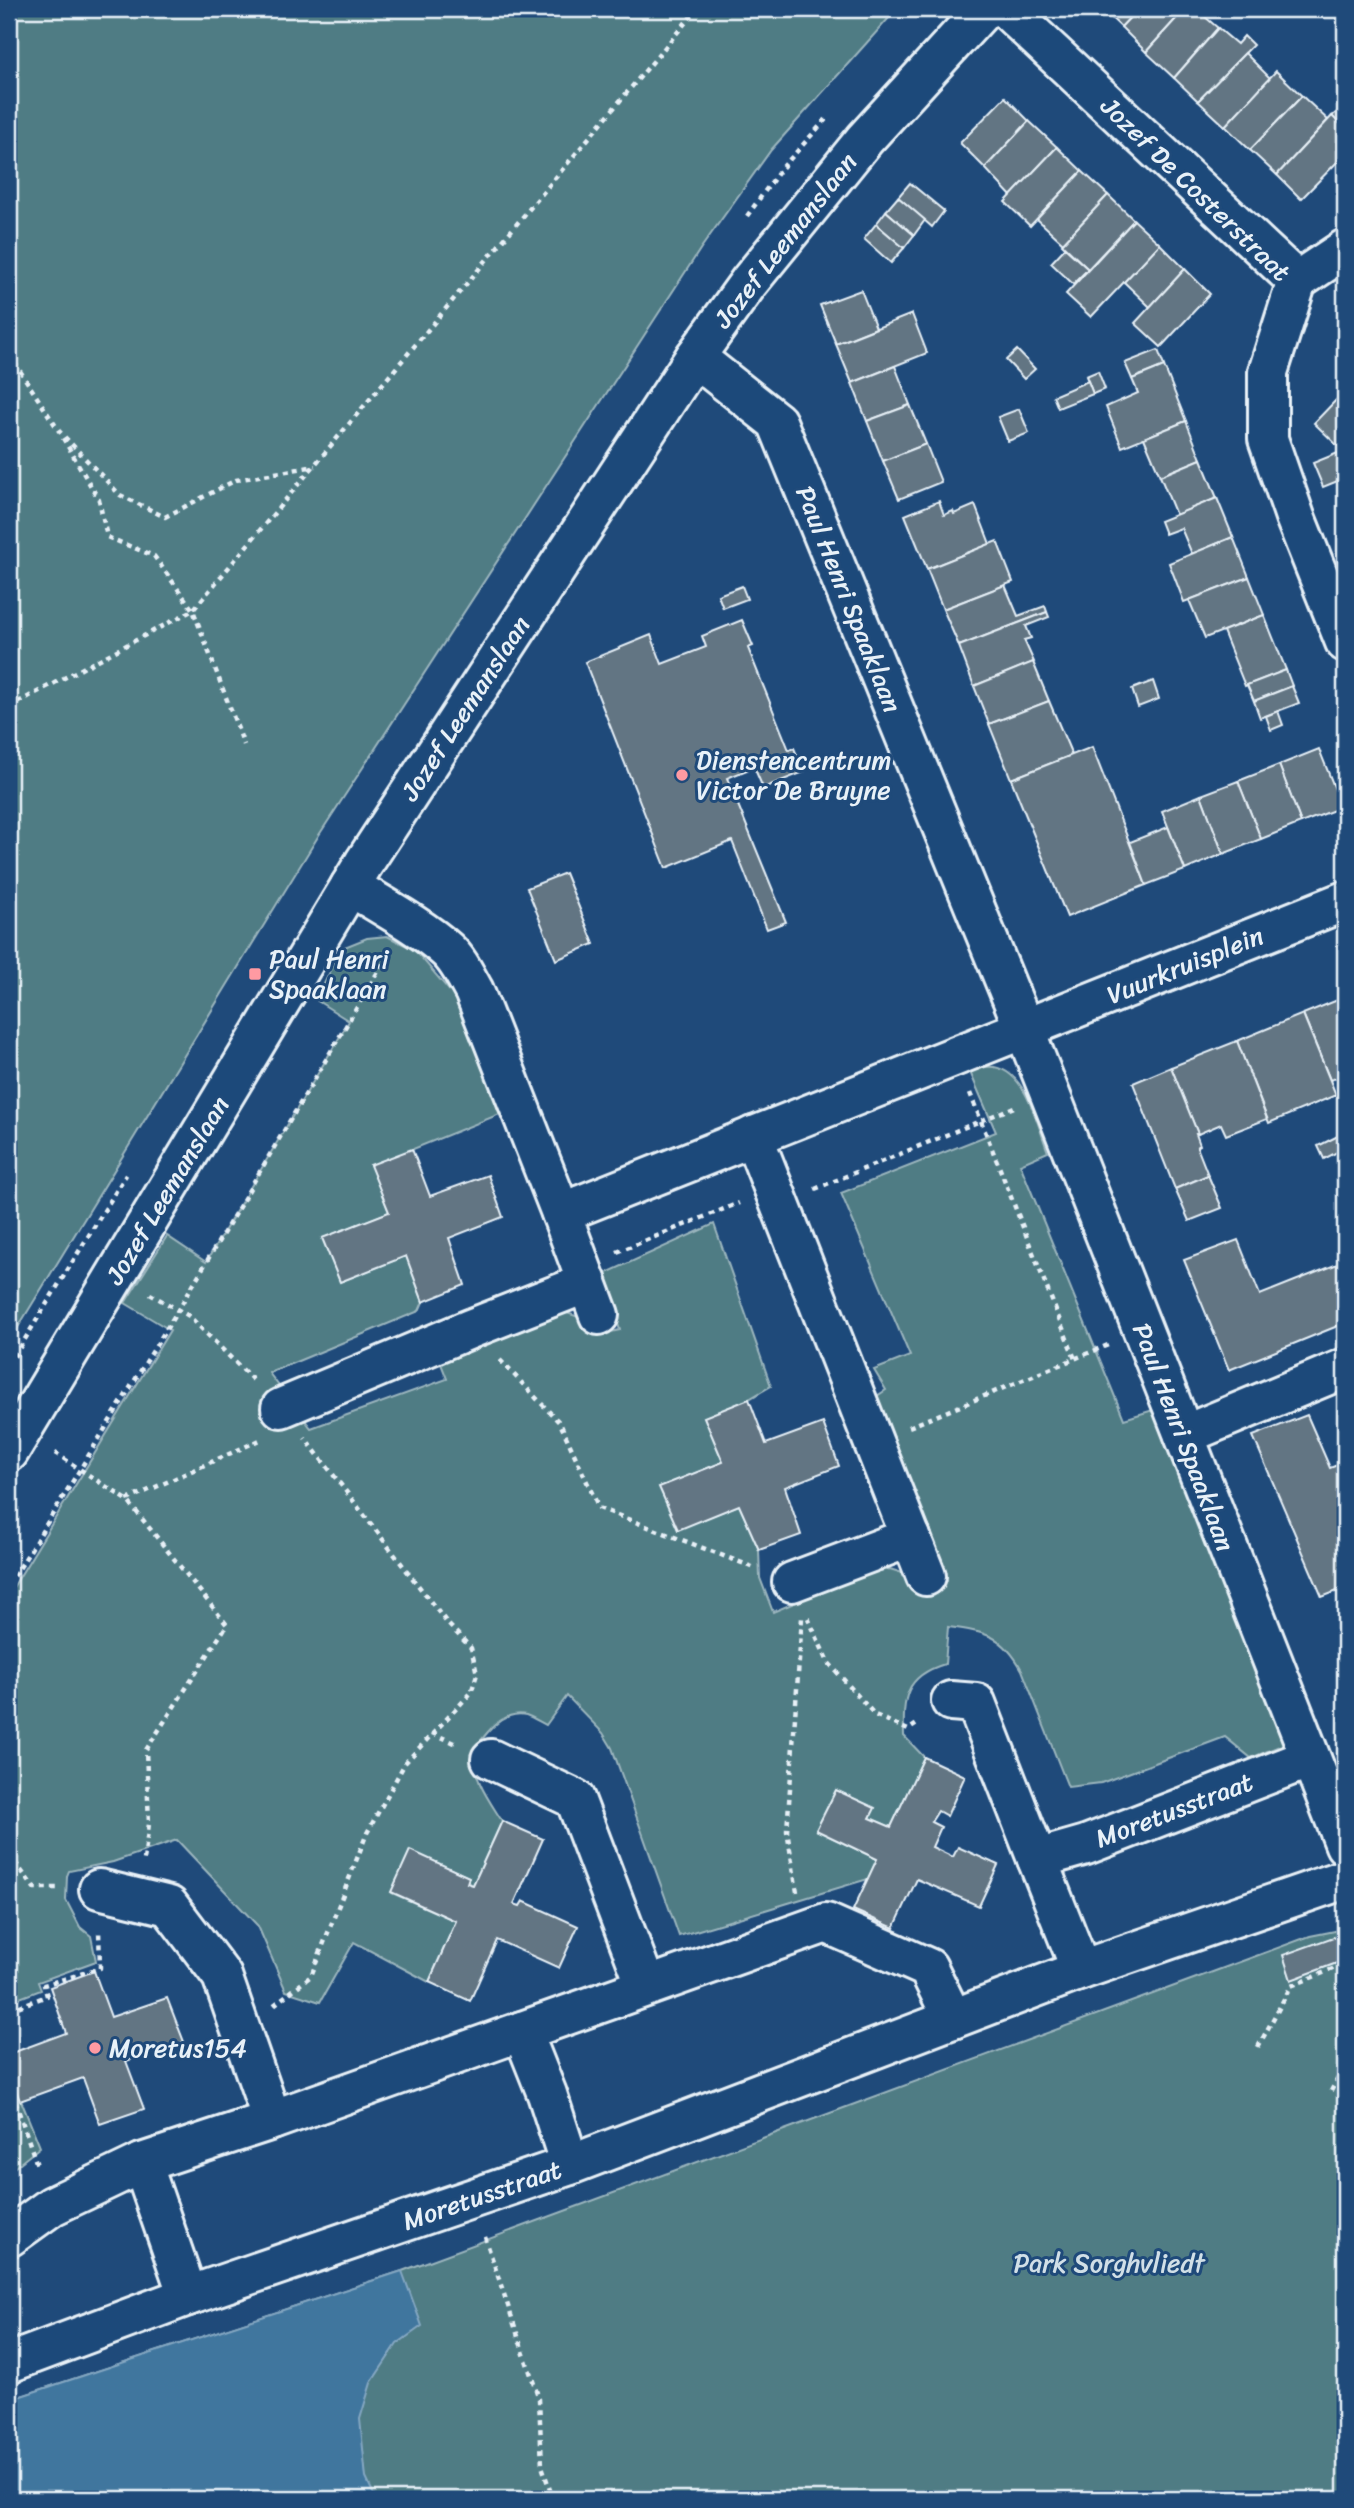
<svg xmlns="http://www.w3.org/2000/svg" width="1354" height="2508" font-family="Sriracha,sans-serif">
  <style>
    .green { fill: #4f7b84; stroke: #9cb6be; stroke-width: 2 }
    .water { fill: #41769e; stroke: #84a7c2; stroke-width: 2 }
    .building { fill: #627583; stroke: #e8f1f8; stroke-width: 2 }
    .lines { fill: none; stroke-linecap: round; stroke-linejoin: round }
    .street-casing { stroke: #e8f1f8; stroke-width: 44 }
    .secondary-casing { stroke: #e8f1f8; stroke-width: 44 }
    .path { stroke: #e8f1f8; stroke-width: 4.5; stroke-dasharray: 5 5; stroke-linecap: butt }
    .street { stroke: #1f4a7a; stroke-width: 38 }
    .secondary { stroke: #1f4a7a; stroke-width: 38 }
    .poi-dot { fill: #ff9aa2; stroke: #1f4a7a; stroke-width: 2.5 }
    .labels { text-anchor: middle; stroke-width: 6; stroke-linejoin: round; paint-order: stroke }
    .street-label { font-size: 26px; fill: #e8f1f8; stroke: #1f4a7a }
    .poi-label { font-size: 26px; fill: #e8f1f8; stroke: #1f4a7a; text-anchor: start }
    .park-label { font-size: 26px; fill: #d1dfe7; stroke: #1f4a7a }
  </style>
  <rect width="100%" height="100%" fill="#1f4a7a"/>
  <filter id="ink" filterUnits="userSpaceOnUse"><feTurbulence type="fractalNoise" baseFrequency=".0143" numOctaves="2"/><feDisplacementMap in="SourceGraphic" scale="14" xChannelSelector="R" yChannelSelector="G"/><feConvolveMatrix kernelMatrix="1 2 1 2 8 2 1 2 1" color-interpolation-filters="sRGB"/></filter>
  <g filter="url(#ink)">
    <!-- green -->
    <g class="green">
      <polygon points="9,9 897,9 771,150 701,248 319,835 9,1342"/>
      <path d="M387 936 415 950 454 996 500 1114 371 1166 389 1212 323 1238 340 1282 406 1256 423 1302 419 1311 269 1373 311 1428 447 1379 440 1361 564 1312 585 1319 598 1335 620 1330 602 1275 714 1224 771 1386 749 1399 705 1417 723 1462 660 1487 678 1529 739 1505 759 1550 760 1578 773 1612 863 1574 890 1569 912 1576 923 1592 947 1581 924 1525 877 1396 886 1390 874 1370 910 1356 841 1193 996 1132 970 1072C975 1070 981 1067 986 1067 1025 1063 1037 1124 1048 1152L1020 1164 1124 1419 1153 1410 1164 1415 1287 1732 1282 1745 1251 1758 1225 1737 1101 1783 1068 1787 1022 1670C1003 1635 986 1632 948 1627L945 1664C904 1676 903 1699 904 1736L924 1757 891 1827 870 1818 874 1808 836 1790 816 1830 877 1859 868 1879 679 1936 612 1748 603 1733 567 1696 546 1725C540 1722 532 1717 526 1715 501 1710 485 1735 473 1751 474 1781 487 1797 502 1821L473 1885 467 1883 469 1877 410 1851 392 1893 456 1921 429 1982 354 1942 320 2002 286 1991 258 1926 177 1840 113 1862 69 1871 67 1876 66 1900 80 1927 91 1936 96 1961 38 1982 41 1990 9 2002V1594L170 1330 125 1303 167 1236 206 1262 349 1021 316 1000 342 948 367 938Z"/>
      <polygon points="1345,1929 1345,2499 9,2499 9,2400 402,2271 1310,1936"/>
      <polygon points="9,2071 40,2147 9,2172"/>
    </g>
    <!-- water -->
    <polygon class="water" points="402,2271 422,2326 397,2344 371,2383 360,2419 366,2478 376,2499 9,2499 9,2400"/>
    <!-- building -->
    <g class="building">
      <polygon points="1102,9 1138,9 1121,27"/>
      <polygon points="1138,9 1185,9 1146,52 1121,27"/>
      <polygon points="1185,9 1196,9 1218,28 1174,78 1146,52"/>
      <polygon points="1218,28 1237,44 1244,36 1253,45 1198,101 1174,78"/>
      <polygon points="1245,53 1270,78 1225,126 1198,101"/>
      <polygon points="1276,71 1302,96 1250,150 1225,126"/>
      <polygon points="1302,96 1328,120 1277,175 1250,150"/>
      <polygon points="1005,97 1029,121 985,168 960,143"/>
      <polygon points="1341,109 1345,113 1345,129 1332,116"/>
      <polygon points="1332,116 1345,129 1345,154 1301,199 1277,175"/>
      <polygon points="1029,121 1057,147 1011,196 985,168"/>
      <polygon points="1057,147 1082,171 1030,226 1005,202"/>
      <polygon points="1082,171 1108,195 1063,243 1037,219"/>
      <polygon points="910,183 944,211 932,227 898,197"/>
      <polygon points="1108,195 1134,220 1088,269 1062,244"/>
      <polygon points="898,197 925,220 914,235 886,211"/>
      <polygon points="886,211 914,235 904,248 876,224"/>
      <polygon points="1134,220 1160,244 1091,317 1066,294"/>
      <polygon points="876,224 904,248 891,263 864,239"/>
      <polygon points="1160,244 1185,269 1150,307 1124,282"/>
      <polygon points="1065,248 1088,269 1073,284 1051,263"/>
      <polygon points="1185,269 1210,294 1161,347 1135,323"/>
      <polygon points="861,290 876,328 836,344 820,305"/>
      <polygon points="912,314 927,353 852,383 836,344"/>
      <polygon points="1017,350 1035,369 1024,379 1006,360"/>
      <polygon points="1158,350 1164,366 1132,379 1125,363"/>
      <polygon points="895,366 910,405 867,421 852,383"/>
      <polygon points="1164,366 1186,421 1122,447 1106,407 1138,393 1132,379"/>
      <polygon points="1098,371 1105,389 1093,394 1086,376"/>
      <polygon points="1088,381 1093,394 1058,408 1053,396"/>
      <polygon points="1339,397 1345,403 1345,453 1314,423"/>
      <polygon points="910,405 926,444 883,461 867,421"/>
      <polygon points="1019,409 1029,433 1008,441 998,417"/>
      <polygon points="1186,421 1201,459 1160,476 1144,438"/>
      <polygon points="926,444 941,482 899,499 883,461"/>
      <polygon points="1343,451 1345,453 1345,478 1323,487 1313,463"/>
      <polygon points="1201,459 1217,498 1176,515 1160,476"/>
      <polygon points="1217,498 1233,537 1192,554 1181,528 1165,534 1160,521"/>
      <polygon points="939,501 944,515 953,511 954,514 975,505 990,544 927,569 905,515"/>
      <polygon points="1233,537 1249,577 1184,602 1169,563"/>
      <polygon points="997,541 1013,582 943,609 927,569"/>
      <polygon points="1249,577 1264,615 1205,638 1189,600"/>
      <polygon points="1005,585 1018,616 1045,606 1047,612 959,646 943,609"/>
      <polygon points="742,586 747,599 723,608 718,595"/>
      <polygon points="1047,612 1049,617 1026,626 1031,638 1024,640 1034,662 974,686 959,646"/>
      <polygon points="1264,615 1286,670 1245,686 1223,631"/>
      <polygon points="742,620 753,646 748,648 789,750 794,748 804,772 763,788 754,767 727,778 786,922 767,929 732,841 666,868 585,662 651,635 662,664 706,647 702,636"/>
      <polygon points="1033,662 1049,701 989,724 974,686"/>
      <polygon points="1286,670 1292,686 1254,701 1247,685"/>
      <polygon points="1153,681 1159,699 1138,707 1132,689"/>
      <polygon points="1292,686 1299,703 1260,718 1254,701"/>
      <polygon points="1049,701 1072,755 1011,779 989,724"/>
      <polygon points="1278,711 1283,725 1271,730 1266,716"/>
      <polygon points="1092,747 1146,885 1067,917 1011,779"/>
      <polygon points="1319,749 1342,807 1301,823 1279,765"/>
      <polygon points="1279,765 1301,823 1261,839 1238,781"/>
      <polygon points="1238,781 1261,839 1223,854 1201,795"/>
      <polygon points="1201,795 1223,854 1185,870 1162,811"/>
      <polygon points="1168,827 1185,870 1146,885 1130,842"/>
      <polygon points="565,873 594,944 556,960 527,888"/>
      <polygon points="1345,997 1345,1075 1330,1080 1303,1014"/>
      <polygon points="1303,1014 1336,1095 1269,1123 1237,1041"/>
      <polygon points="1237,1041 1267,1119 1226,1135 1221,1124 1198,1134 1171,1067"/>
      <polygon points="1171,1067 1198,1134 1196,1134 1200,1145 1197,1147 1208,1175 1175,1189 1133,1083"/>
      <polygon points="1340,1135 1345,1148 1324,1159 1318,1146"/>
      <polygon points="412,1149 430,1196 488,1175 503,1217 449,1238 465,1285 423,1302 406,1256 340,1282 322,1238 389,1212 370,1165"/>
      <polygon points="1208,1175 1222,1208 1189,1221 1175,1189"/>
      <polygon points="1238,1240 1260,1295 1345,1261 1345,1323 1229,1370 1184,1260"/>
      <polygon points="749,1399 766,1444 823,1423 839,1466 785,1487 801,1535 759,1550 739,1505 678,1530 659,1487 723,1462 704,1417"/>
      <polygon points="1307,1415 1330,1468 1345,1462 1345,1588 1322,1597 1253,1436"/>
      <polygon points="924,1757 965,1776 947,1816 938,1811 931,1822 941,1827 932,1847 953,1857 958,1847 998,1865 979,1906 917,1879 894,1928 853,1910 877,1859 816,1830 836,1790 875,1808 870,1818 891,1827"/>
      <polygon points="502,1821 543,1839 514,1904 520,1906 523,1901 578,1926 559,1968 497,1940 470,2001 429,1982 456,1921 391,1892 410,1850 469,1877 467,1883 473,1885"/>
      <polygon points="1339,1935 1345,1960 1291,1980 1283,1955"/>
      <polygon points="94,1971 111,2017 167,1998 184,2042 126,2061 144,2109 100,2124 83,2078 20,2101 9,2071 9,2054 66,2033 50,1987"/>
    </g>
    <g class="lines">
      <defs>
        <g id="street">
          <polyline points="1006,9 1297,281 1268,372 1268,439 1295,517 1345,642"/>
          <polyline points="1297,281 1345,249"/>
          <polyline points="695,357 777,422 1024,1028 1345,1845"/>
          <path d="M350 886C379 904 423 928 447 950 459 961 466 977 474 991L561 1213 1345 901"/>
          <polyline points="753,1136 926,1576"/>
          <polyline points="561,1213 599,1315"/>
          <polyline points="281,1408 470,1329 587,1283"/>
          <polyline points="1184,1435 1345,1368"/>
          <polyline points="792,1582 911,1537"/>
          <polyline points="951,1701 976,1703 1037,1859"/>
          <polyline points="491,1759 575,1799 646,1986"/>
          <polyline points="99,1889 169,1906 222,1976 272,2120"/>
          <polyline points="1081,1970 1037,1859 1086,1845 1310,1758"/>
          <polyline points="522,2031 547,2094 570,2165"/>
          <polyline points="142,2163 188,2296"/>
          <polyline points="9,2237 52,2206 142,2163 272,2120 826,1923 928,1968 953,2019"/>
          <polyline points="9,2363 188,2296 570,2165 1081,1970 1345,1879"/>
        </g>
        <polyline id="secondary" points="9,1452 364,863 695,357 749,282 865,139 984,9"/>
      </defs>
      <!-- street casing -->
      <use href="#street" class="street-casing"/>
      <!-- secondary casing -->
      <use href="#secondary" class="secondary-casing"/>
      <!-- path -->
      <g class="path">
        <polyline points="747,216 781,169 828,117"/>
        <polyline points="9,354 59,431 120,495 165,517 236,480 315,466"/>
        <polyline points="63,438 99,500 107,537 154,556 193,610 244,745"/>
        <polyline points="9,707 193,610 697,9"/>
        <polyline points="970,1093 1075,1359"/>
        <polyline points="815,1189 1014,1107"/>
        <polyline points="617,1252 739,1203"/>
        <polyline points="150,1294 189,1316 255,1382"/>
        <polyline points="500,1360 560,1423 599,1508 755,1568"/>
        <polyline points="9,1365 126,1175"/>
        <polyline points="909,1427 1108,1345"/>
        <polyline points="55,1453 127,1500 227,1625 146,1750 149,1824 144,1860"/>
        <polyline points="127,1500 260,1440"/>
        <polyline points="9,1585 178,1310 389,953"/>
        <polyline points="808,1618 828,1662 875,1715 908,1730 920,1722"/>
        <polyline points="432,1733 457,1744"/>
        <polyline points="9,1854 34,1888 61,1888"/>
        <polyline points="797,1892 787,1831 802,1618"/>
        <polyline points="274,2005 311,1976 367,1833 405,1763 471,1693 477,1674 471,1648 447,1623 305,1438"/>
        <polyline points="9,2010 47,1996 44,1985 100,1968 99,1929"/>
        <polyline points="1258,2047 1291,1986 1345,1964"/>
        <polyline points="9,2083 38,2168"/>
        <polyline points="1331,2091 1345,2065"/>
        <polyline points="485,2237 539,2399 542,2466 553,2499"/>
      </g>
      <!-- street -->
      <use href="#street" class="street"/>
      <!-- secondary -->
      <use href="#secondary" class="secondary"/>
    </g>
  </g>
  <!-- markers -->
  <g class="poi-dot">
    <circle cx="682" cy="775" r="7"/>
    <rect x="248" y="967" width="14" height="14" rx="3.5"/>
    <circle cx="95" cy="2048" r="7"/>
  </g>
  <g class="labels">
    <!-- street labels -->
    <g class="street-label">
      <text transform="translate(1196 189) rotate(44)" y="9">Jozef De Costerstraat</text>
      <text transform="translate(785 240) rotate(-52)" y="9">Jozef Leemanslaan</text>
      <text transform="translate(849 599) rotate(68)" y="9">Paul Henri Spaaklaan</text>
      <text transform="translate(465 708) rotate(-57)" y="9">Jozef Leemanslaan</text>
      <text transform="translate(1185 965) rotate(-22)" y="9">Vuurkruisplein</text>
      <text transform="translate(167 1190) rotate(-59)" y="9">Jozef Leemanslaan</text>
      <text transform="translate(1184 1437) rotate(69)" y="9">Paul Henri Spaaklaan</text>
      <text transform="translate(1174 1810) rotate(-21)" y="9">Moretusstraat</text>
      <text transform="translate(482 2195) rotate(-19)" y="9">Moretusstraat</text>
    </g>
    <!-- poi labels -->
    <g class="poi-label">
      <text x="696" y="769">Dienstencentrum<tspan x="696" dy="30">Victor De Bruyne</tspan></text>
      <text x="269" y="968">Paul Henri<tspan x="269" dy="30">Spaaklaan</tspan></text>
      <text x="109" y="2057">Moretus154</text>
    </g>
    <!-- park labels -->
    <g class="park-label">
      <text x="1109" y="2272">Park Sorghvliedt</text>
    </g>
  </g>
  <!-- margin -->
  <rect width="1354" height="2508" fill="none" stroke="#1f4a7a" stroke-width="35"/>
  <rect x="18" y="18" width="1319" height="2473" fill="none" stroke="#e8f1f8" stroke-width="2.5" filter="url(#ink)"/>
</svg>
